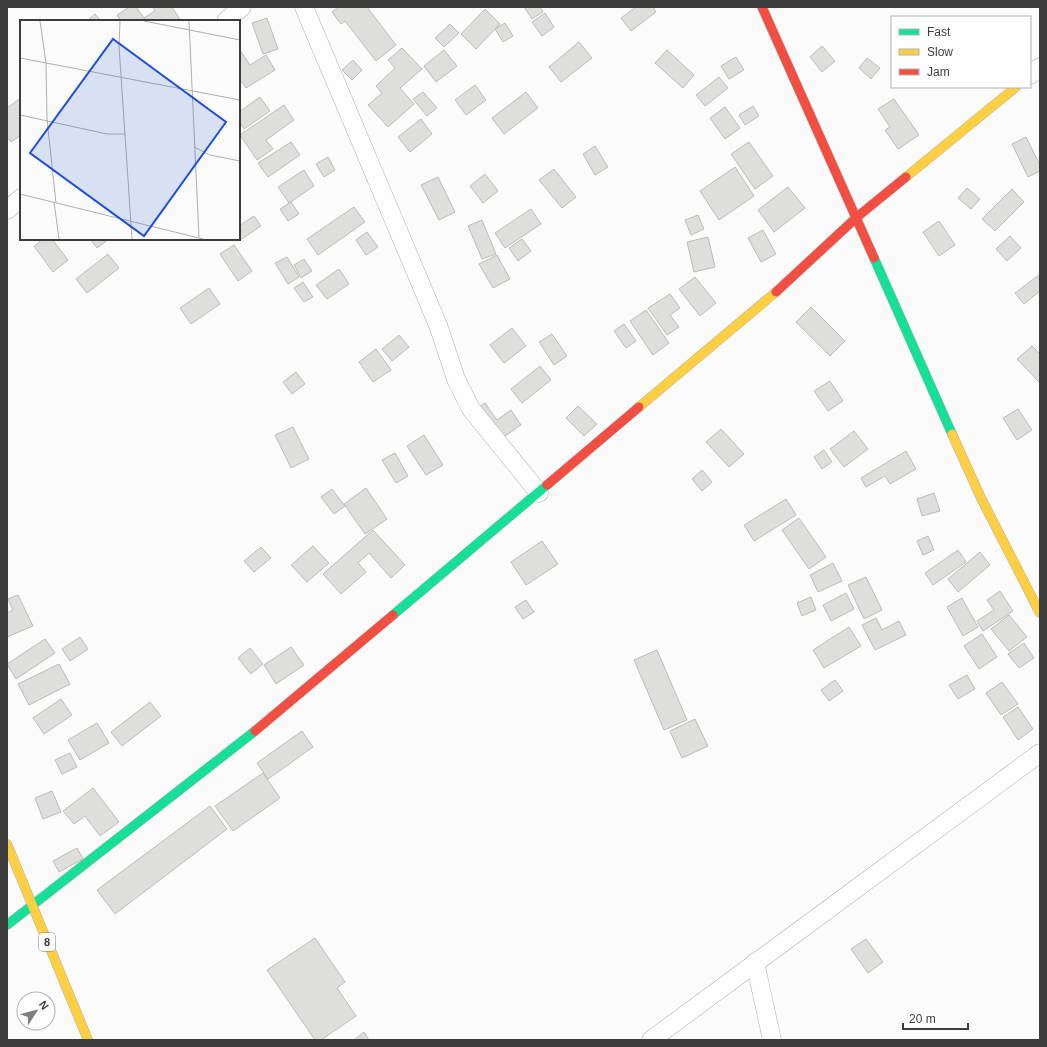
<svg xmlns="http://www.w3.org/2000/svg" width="1047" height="1047" font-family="Arial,sans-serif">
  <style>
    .building { fill: #dedfdd; stroke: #bbbbba }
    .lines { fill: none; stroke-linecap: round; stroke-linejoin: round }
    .street-casing { stroke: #afb0af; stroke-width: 19 }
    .fast-casing { stroke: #afb0af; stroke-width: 10 }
    .slow-casing { stroke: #afb0af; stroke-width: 10 }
    .jam-casing { stroke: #afb0af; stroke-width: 10 }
    .street { stroke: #fefefe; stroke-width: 18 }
    .fast { stroke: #16e098; stroke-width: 9 }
    .slow { stroke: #ffcf43; stroke-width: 9 }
    .jam { stroke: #f24e42; stroke-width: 9 }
    .labels { text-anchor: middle; stroke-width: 3; stroke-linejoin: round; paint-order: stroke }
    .shield { fill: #fff; stroke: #767676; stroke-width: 1 }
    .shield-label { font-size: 11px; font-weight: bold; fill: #3b3c3b }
    .inset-road { fill: none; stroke: #aeafae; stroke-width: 1 }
    .view { fill: #1d4ed8; fill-opacity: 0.15; stroke: #1d4ed8; stroke-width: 2 }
    .inset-edge { fill: none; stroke: #3b3c3b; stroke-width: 2 }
  </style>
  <rect width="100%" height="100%" fill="#fafbfa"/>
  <!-- building -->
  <g class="building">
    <polygon points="129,7 136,7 146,21 121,21 117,15"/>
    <polygon points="153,7 172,7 181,21 147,21 144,18 155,11"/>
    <polygon points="338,7 367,7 396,45 376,61 345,21 341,24 332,12"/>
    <polygon points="524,7 540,7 543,12 532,19"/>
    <polygon points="636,7 653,7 656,12 631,31 621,18"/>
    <polygon points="485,9 500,24 476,49 461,34"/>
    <polygon points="545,13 554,27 542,36 532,22"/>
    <polygon points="95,14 101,21 87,21"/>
    <polygon points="267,18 278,49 263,54 252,23"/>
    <polygon points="505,23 513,36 503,42 495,29"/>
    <polygon points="450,24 459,33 444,47 435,38"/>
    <polygon points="579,42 592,58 561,82 549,67"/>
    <polygon points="822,46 835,61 822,72 810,57"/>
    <polygon points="402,48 422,69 400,88 414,104 388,127 368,105 382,93 376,86 395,68 388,60"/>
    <polygon points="239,49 250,65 266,55 275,70 246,88 239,78"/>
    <polygon points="444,50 457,66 436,82 424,66"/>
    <polygon points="667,50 694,75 683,88 655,63"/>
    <polygon points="736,57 744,70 729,79 721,66"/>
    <polygon points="867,58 880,68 871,79 859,68"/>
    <polygon points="353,60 362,70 352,80 342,70"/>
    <polygon points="719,77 728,88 705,106 696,95"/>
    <polygon points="475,85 486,100 466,115 455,100"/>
    <polygon points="423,92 437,108 427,116 413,99"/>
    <polygon points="526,92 538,108 504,134 492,118"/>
    <polygon points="260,97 270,111 244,129 239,121 239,112"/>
    <polygon points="21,98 21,135 11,142 7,137 7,108"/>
    <polygon points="894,99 919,135 898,149 885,130 890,127 878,109"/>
    <polygon points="284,105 294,120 266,140 273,149 257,160 240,135"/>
    <polygon points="753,106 759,116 745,125 739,115"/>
    <polygon points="725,107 740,128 725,139 710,118"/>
    <polygon points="421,119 432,134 410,152 398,137"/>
    <polygon points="1026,137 1040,165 1040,171 1028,177 1012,144"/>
    <polygon points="291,142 300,155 268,177 258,163"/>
    <polygon points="749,142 773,176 755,189 731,154"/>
    <polygon points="595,146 608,167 595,175 583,154"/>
    <polygon points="328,157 335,170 324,177 316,164"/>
    <polygon points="735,167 754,196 719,220 700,191"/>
    <polygon points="554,169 576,197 562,208 539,180"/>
    <polygon points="304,170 314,186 289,203 278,187"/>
    <polygon points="485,174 498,191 483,203 470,186"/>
    <polygon points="438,177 455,212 439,220 421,185"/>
    <polygon points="788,187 805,208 774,232 758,210"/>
    <polygon points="967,188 980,199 971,209 958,198"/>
    <polygon points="1012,189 1024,202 995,231 982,219"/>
    <polygon points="291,202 299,214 288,221 280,209"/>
    <polygon points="354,207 365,222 318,255 307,239"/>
    <polygon points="531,209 541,224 505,248 495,233"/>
    <polygon points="698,215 704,229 691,235 685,220"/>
    <polygon points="254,216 261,226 240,240 239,226"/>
    <polygon points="482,220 496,254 482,259 468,226"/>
    <polygon points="939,221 955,245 939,256 923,232"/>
    <polygon points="763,230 776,254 761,262 748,238"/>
    <polygon points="367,232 378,247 366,255 356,240"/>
    <polygon points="1010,236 1021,248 1007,261 996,249"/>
    <polygon points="708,237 715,267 694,272 687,242"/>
    <polygon points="43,239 52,239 68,260 53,272 34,246"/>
    <polygon points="90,239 109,239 97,248"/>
    <polygon points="522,239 531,251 518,261 509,248"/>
    <polygon points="234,245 252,271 238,281 220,254"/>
    <polygon points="108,254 119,268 87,293 76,279"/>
    <polygon points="497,255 510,279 493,288 479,264"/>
    <polygon points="287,257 299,277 288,284 275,263"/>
    <polygon points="304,259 312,271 301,278 294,265"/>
    <polygon points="339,269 349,284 327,299 316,285"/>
    <polygon points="1039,275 1040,291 1024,304 1015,293"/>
    <polygon points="695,277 716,303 700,316 679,289"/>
    <polygon points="303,282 313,297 304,302 294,288"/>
    <polygon points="209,288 220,304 191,324 180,308"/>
    <polygon points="670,294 680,308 670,315 679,327 667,335 648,308"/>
    <polygon points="811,307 845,341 830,356 796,322"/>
    <polygon points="646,310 669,343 653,355 630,321"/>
    <polygon points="624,324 636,341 626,348 614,331"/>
    <polygon points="512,328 526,346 504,363 490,345"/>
    <polygon points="552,334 567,356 554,365 539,342"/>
    <polygon points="399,335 409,347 392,361 382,349"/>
    <polygon points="1032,346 1040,354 1040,383 1017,359"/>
    <polygon points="376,349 391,370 373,382 359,362"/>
    <polygon points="540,366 551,380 522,403 511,389"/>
    <polygon points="296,372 305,384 292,394 283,382"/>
    <polygon points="830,381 843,401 828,411 814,391"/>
    <polygon points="485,403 497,420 511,410 521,425 492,445 470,413"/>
    <polygon points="578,406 597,424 584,436 566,418"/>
    <polygon points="1018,409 1032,430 1017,440 1003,418"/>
    <polygon points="293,427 309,459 291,468 275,435"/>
    <polygon points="721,429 744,454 729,467 706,442"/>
    <polygon points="854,431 868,449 844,467 830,449"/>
    <polygon points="424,435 443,465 426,475 407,446"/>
    <polygon points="824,450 832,462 822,469 814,457"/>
    <polygon points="906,451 916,469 890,484 885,476 866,487 861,478"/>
    <polygon points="395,453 408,476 396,483 382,460"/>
    <polygon points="702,470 712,482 702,491 692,479"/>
    <polygon points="366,488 387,519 365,534 344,504"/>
    <polygon points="332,489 345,506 334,514 321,497"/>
    <polygon points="934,493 940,511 922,516 917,499"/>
    <polygon points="786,499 796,515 754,541 744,525"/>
    <polygon points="799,518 826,557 809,569 782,530"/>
    <polygon points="373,530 405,565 391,578 369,553 358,563 366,572 341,594 323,574"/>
    <polygon points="928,536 934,550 923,555 917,541"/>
    <polygon points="542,541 558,564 526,585 511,562"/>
    <polygon points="313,546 329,563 307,582 291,565"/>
    <polygon points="261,547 271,558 254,572 244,561"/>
    <polygon points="958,550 966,562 933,585 925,573"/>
    <polygon points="980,552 990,565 958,592 948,579"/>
    <polygon points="833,563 842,581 818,592 810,575"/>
    <polygon points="866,577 882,610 864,619 848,585"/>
    <polygon points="1000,591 1013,611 983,631 977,621 994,610 987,600"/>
    <polygon points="846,593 854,609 831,621 823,605"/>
    <polygon points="18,595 33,626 7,637 7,613 13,610 8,599"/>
    <polygon points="811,597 816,610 802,616 797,603"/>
    <polygon points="962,598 978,627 963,636 947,607"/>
    <polygon points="526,600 534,612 523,619 515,607"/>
    <polygon points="1009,615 1027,637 1009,651 991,629"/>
    <polygon points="876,618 882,630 899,621 906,635 875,650 862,625"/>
    <polygon points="849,627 861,646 824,668 813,650"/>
    <polygon points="982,634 997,657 979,669 964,646"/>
    <polygon points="80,637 88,649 70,661 62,649"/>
    <polygon points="45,639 55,653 16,679 7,664"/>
    <polygon points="1024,643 1034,658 1019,668 1008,654"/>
    <polygon points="291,647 304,665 276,684 264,665"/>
    <polygon points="250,648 263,664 251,674 238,658"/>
    <polygon points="657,650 687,720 664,730 634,660"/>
    <polygon points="59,664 70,684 29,705 18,684"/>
    <polygon points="967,675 975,689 958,699 949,685"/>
    <polygon points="835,680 843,691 829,701 821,690"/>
    <polygon points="1002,682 1018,704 1001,715 986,693"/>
    <polygon points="61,699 72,715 44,734 33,718"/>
    <polygon points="150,702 161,716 122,746 111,732"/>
    <polygon points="1018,707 1033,729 1018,740 1003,717"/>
    <polygon points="695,719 708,746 682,758 670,731"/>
    <polygon points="97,723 109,743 80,760 68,740"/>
    <polygon points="302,731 313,747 268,779 257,763"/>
    <polygon points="70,753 77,767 62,774 55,760"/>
    <polygon points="263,773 280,798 233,831 215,806"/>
    <polygon points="93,788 119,822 100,836 85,816 74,824 63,811"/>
    <polygon points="52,791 61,812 43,819 35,798"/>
    <polygon points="210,806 227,829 115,914 97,890"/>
    <polygon points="77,848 83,859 59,872 53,861"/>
    <polygon points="315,938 345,982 337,988 356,1016 321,1040 315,1040 267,970"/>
    <polygon points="866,939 883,962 868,973 851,949"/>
    <polygon points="364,1032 369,1040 354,1040"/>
  </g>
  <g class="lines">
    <defs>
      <g id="street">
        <polyline points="304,7 438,325 456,379 471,409 539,493"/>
        <polyline points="226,21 242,7"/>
        <polyline points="1030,75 1040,67"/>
        <polyline points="7,210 21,198"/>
        <polyline points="755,962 772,1040"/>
        <polyline points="651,1040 1040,753"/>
      </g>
      <g id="fast">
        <polyline points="874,258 952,434"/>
        <polyline points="393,615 547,485"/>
        <polyline points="7,925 255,731"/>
      </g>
      <g id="slow">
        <polyline points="906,177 1016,87"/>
        <polyline points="639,407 776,292"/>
        <polyline points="952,434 981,498 1040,613"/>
        <polyline points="7,844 88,1040"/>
      </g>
      <g id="jam">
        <polyline points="762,7 874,258"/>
        <polyline points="776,292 857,217 906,177"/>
        <polyline points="547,485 639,407"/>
        <polyline points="255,731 393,615"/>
      </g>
    </defs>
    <!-- street casing -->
    <use href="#street" class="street-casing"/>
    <!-- fast casing -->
    <use href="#fast" class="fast-casing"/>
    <!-- slow casing -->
    <use href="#slow" class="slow-casing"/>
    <!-- jam casing -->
    <use href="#jam" class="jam-casing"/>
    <!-- street -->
    <use href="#street" class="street"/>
    <!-- fast -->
    <use href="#fast" class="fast"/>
    <!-- slow -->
    <use href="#slow" class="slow"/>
    <!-- jam -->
    <use href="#jam" class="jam"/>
  </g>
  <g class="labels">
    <!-- shield labels -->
    <rect class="shield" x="39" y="933" width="16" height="18" rx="3"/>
    <g class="shield-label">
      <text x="47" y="946">8</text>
    </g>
  </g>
  <!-- overview -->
  <g transform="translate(20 20)">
    <rect width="220" height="220" fill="#fafbfa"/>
    <path class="inset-road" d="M20 1 26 43 27 99 36 183M100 1 99 26 112 219M124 1 220 20M169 1 179 218M0 38 220 80M0 95 87 114H106M174 127 190 135 220 141M0 174 183 219M34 182 39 219"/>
    <path class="view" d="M93 19 206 102 124 216 10 133Z"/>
    <rect width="220" height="220" class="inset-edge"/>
  </g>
  <!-- border -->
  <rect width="1047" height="1047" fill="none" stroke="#3b3c3b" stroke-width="16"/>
  <!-- legend -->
  <rect x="891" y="16" width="140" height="72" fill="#ffffff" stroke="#b1b1b1"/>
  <rect x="899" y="29" width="20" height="6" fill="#16e098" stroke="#b1b1b1"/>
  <text x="927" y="36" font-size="12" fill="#3b3c3b">Fast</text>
  <rect x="899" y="49" width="20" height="6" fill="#ffcf43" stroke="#b1b1b1"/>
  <text x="927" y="56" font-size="12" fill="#3b3c3b">Slow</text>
  <rect x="899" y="69" width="20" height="6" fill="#f24e42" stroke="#b1b1b1"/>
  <text x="927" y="76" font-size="12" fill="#3b3c3b">Jam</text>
  <!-- north arrow -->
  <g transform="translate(36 1011) rotate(54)"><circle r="19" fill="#ffffff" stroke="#b1b1b1"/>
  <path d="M0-3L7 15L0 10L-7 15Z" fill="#7e7f7e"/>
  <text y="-6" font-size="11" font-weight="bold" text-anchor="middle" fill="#3b3c3b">N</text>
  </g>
  <!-- scale -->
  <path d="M903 1023v6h65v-6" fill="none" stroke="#3b3c3b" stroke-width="2"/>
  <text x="909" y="1023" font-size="12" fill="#3b3c3b" stroke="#ffffff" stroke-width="3" paint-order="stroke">20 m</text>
</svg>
